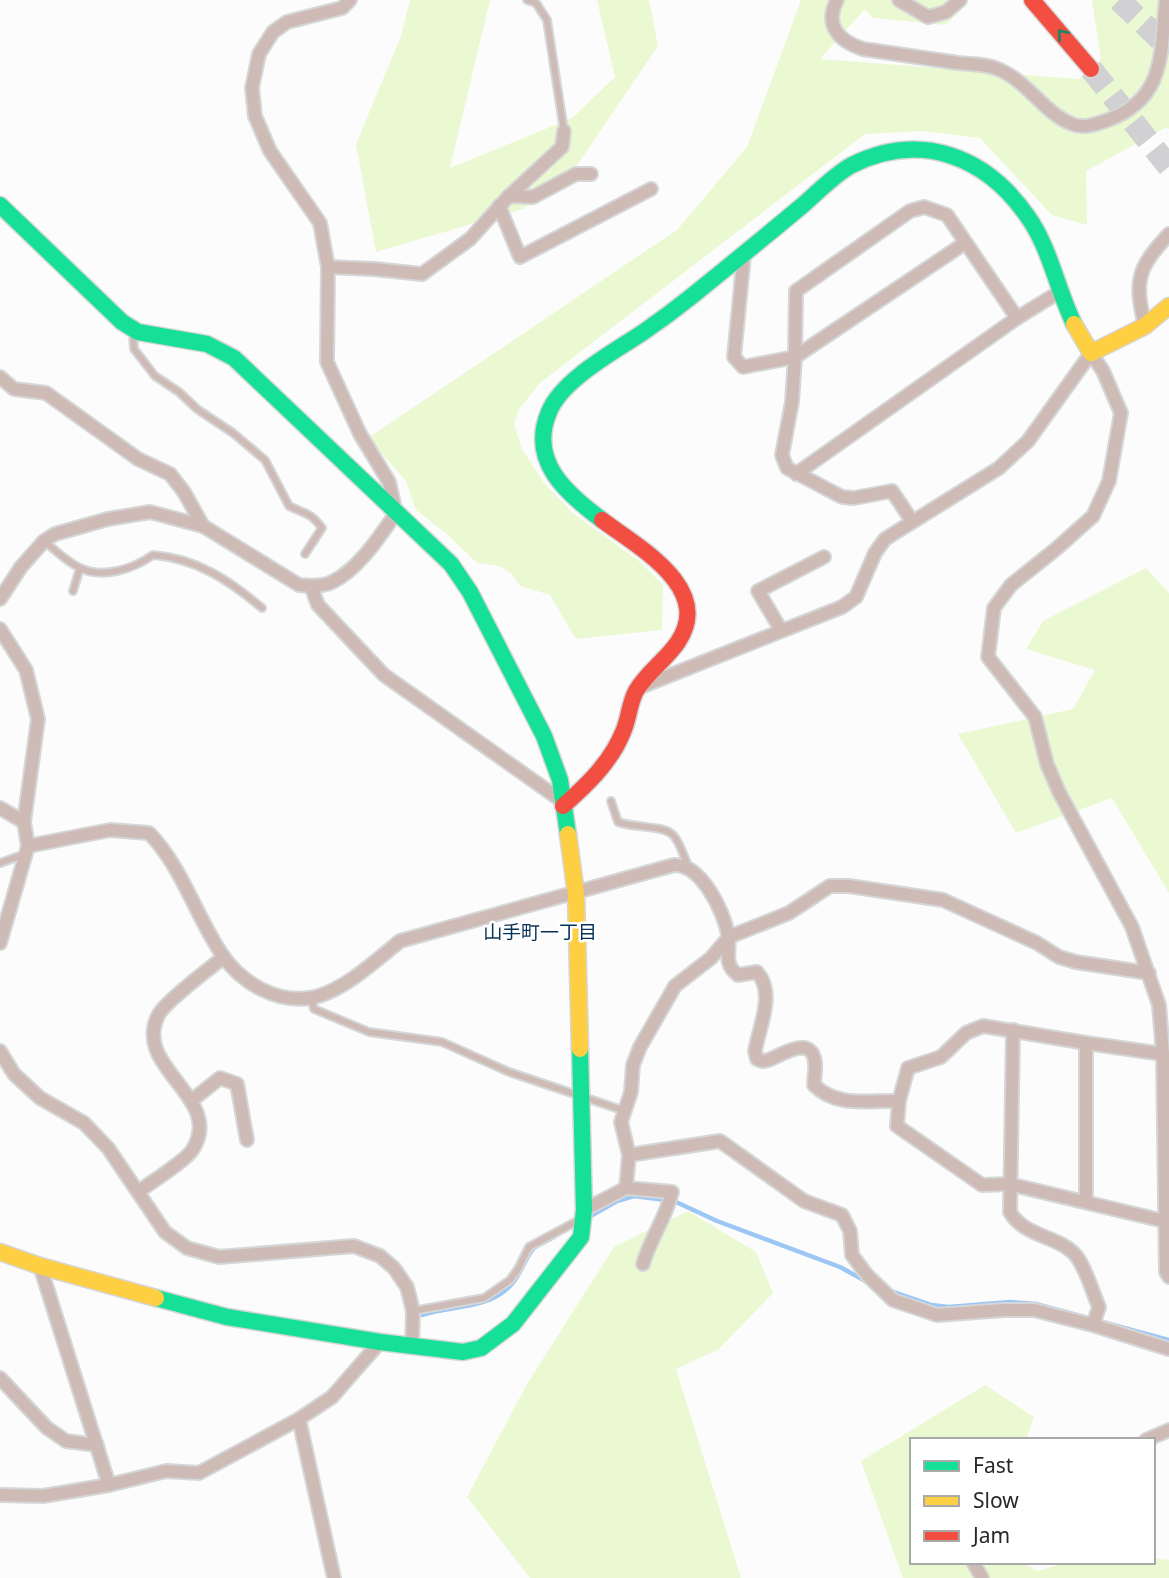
<svg xmlns="http://www.w3.org/2000/svg" width="1169" height="1578" font-family="'Noto Sans','Noto Sans JP',sans-serif">
  <style>
    .green { fill: #ebf9d2 }
    .lines { fill: none; stroke-linecap: round; stroke-linejoin: round }
    .stream { stroke: #9cc6f4; stroke-width: 4.5 }
    .highway-tunnel { stroke: #d1d1d3; stroke-width: 23; stroke-dasharray: 23 11; stroke-linecap: butt }
    .lane-casing { stroke: #d5d6d7; stroke-width: 10 }
    .street-casing { stroke: #d5d6d7; stroke-width: 16 }
    .fast-casing { stroke: #d5d6d7; stroke-width: 19 }
    .slow-casing { stroke: #d5d6d7; stroke-width: 19 }
    .jam-casing { stroke: #d5d6d7; stroke-width: 19 }
    .lane { stroke: #cebbb6; stroke-width: 6 }
    .street { stroke: #cebbb6; stroke-width: 12 }
    .fast { stroke: #16e098; stroke-width: 16 }
    .slow { stroke: #ffcf43; stroke-width: 16 }
    .jam { stroke: #f24e42; stroke-width: 16 }
    .oneway { stroke: #1e8460 }
    .labels { text-anchor: middle; stroke-width: 5; stroke-linejoin: round; paint-order: stroke }
    .neighbourhood-label { font-size: 19px; fill: #063156; stroke: #fff }
  </style>
  <rect width="100%" height="100%" fill="#fcfcfd"/>
  <!-- green -->
  <g class="green">
    <polygon points="410,0 490,0 450,168 572,118 615,77 597,0 649,0 658,46 567,180 523,209 376,252 356,144 401,36"/>
    <polygon points="801,0 964,0 967,4 945,25 873,18 865,9 820,59 1079,79 1101,60 1092,0 1169,0 1169,129 1165,128 1086,171 1087,225 1052,215 980,138 922,131 865,134 541,382 519,409 514,424 522,449 544,483 574,514 638,560 663,585 662,630 576,639 550,595 520,586 511,573 499,566 477,563 449,536 416,510 406,481 368,438 677,230 747,147"/>
    <polygon points="1146,568 1169,593 1169,893 1112,798 1016,833 958,734 1073,709 1095,670 1026,649 1043,621"/>
    <polygon points="688,1211 756,1252 773,1293 719,1349 676,1369 741,1578 530,1578 467,1497 527,1384 614,1247"/>
    <polygon points="985,1385 1034,1417 1026,1440 912,1440 912,1562 1021,1562 1038,1571 1067,1562 1153,1562 1153,1558 1169,1560 1169,1578 903,1578 861,1461"/>
  </g>
  <g class="lines">
    <!-- stream -->
    <g class="stream">
      <polyline points="589,1217 617,1201 634,1196 674,1201 717,1221 840,1267 869,1283"/>
      <polyline points="890,1291 931,1305 949,1307 1010,1302 1036,1304 1169,1340"/>
      <path d="M422 1315C452 1305 486 1310 510 1286 521 1275 527 1254 534 1248 539 1244 547 1241 554 1237"/>
    </g>
    <!-- highway-tunnel -->
    <g class="highway-tunnel">
      <polyline points="1119,0 1169,48"/>
      <polyline points="1091,69 1169,167"/>
    </g>
    <defs>
      <g id="lane">
        <polyline points="527,0 536,3 547,20 564,131"/>
        <path d="M133 334 134 349 155 376 179 392 197 409 233 433 265 460 289 506C305 514 310 512 322 528L305 554"/>
        <path d="M44 541C55 550 67 562 80 568 103 579 133 569 153 555 196 558 230 581 262 608"/>
        <polyline points="73,591 80,568"/>
        <path d="M611 801 618 822C633 828 663 825 673 835 680 842 684 857 688 866"/>
        <polyline points="0,863 25,854"/>
        <polyline points="311,998 314,1009 369,1032 442,1042 509,1072 625,1111"/>
        <polyline points="413,1311 484,1298 510,1280 518,1269 529,1247 581,1219"/>
      </g>
      <g id="street">
        <path d="M837 0C824 26 839 41 863 49 895 54 926 58 958 63 971 64 988 64 1000 70 1028 82 1044 113 1072 124 1083 129 1097 124 1108 120 1167 98 1160 51 1166 0"/>
        <polyline points="899,0 928,17 946,12 960,0"/>
        <polyline points="509,196 533,197 576,174 591,174"/>
        <polyline points="499,206 520,257 651,189"/>
        <polyline points="744,255 734,357 743,367 795,357 792,402 782,455 787,468 842,497 854,498 892,491 912,521"/>
        <polyline points="328,267 374,269 422,274 470,239 509,196 562,147 564,131"/>
        <path d="M1145 326C1134 280 1137 269 1169 234"/>
        <polyline points="795,357 796,291 910,211 924,207 947,215 1017,318"/>
        <polyline points="795,357 965,243"/>
        <polyline points="0,377 14,389 46,393 138,459 170,474 184,492 203,526"/>
        <polyline points="796,474 1017,318 1061,291"/>
        <polyline points="311,586 318,605 384,675 562,801"/>
        <path d="M0 599 21 567 44 541 55 534 108 519 150 512 203 526 299 585C309 586 323 587 332 582 358 570 380 536 396 513L389 482 360 434 327 362 328 267 320 223 270 151 255 116 252 88 259 54 273 32 287 22 342 8 350 0"/>
        <polyline points="0,629 26,670 38,719 24,822 28,846 0,943"/>
        <polyline points="781,630 758,591 824,557"/>
        <polyline points="638,688 842,607 856,597 875,553 885,539 999,468 1028,441 1091,353 1103,371 1121,413 1109,481 1093,516 1056,549 1011,585 994,608 988,657 1035,717 1047,764 1059,792 1132,927 1159,1005 1163,1054 1166,1272 1169,1277"/>
        <polyline points="0,808 24,822"/>
        <path d="M28 846 110 830 149 833C183 868 196 917 223 956 242 983 276 1003 310 998 341 993 377 960 400 941L674 865C701 864 724 911 728 935 731 951 722 963 738 975L757 972C776 993 759 1027 755 1051L757 1059C762 1061 762 1062 768 1060 779 1057 811 1033 815 1062 816 1069 814 1078 814 1085 837 1108 869 1100 899 1101"/>
        <path d="M1013 1030 1010 1212C1025 1238 1060 1235 1077 1257 1087 1271 1092 1291 1099 1307L1093 1325"/>
        <polyline points="0,1051 14,1074 40,1098 84,1123 108,1148 165,1232 187,1248 219,1257 354,1246 380,1256 394,1268 407,1287 413,1311 412,1346"/>
        <polyline points="1163,1054 1086,1043 983,1026 966,1033 941,1057 908,1068 899,1101 897,1126 982,1185 1009,1184 1164,1221"/>
        <polyline points="191,1101 220,1078 237,1084 247,1140"/>
        <polyline points="629,1155 720,1141 804,1201 842,1215 850,1231 852,1255 867,1275 893,1300 937,1315 1004,1310 1034,1310 1093,1325 1169,1349"/>
        <path d="M626 1188 672 1192C666 1218 650 1239 643 1264"/>
        <path d="M138 1192C150 1183 187 1160 193 1149 225 1097 130 1067 159 1014 166 1001 210 968 224 957"/>
        <polyline points="1086,1202 1086,1043"/>
        <polyline points="584,1210 626,1188 629,1155 621,1122 631,1092 633,1065 640,1047 675,986 711,958 729,937 789,913 830,886 849,886 943,900 1037,943 1059,957 1076,962 1149,973"/>
        <polyline points="40,1266 109,1485"/>
        <polyline points="0,1378 47,1428 66,1441 97,1445"/>
        <polyline points="299,1419 334,1578"/>
        <polyline points="1146,1440 1169,1430"/>
        <polyline points="0,1495 43,1496 109,1485 166,1471 199,1473 299,1419 332,1397 380,1342"/>
        <polyline points="973,1562 982,1578"/>
      </g>
      <g id="fast">
        <polyline points="0,205 122,322 138,332 207,344 234,358 451,564 470,592 544,736 560,780 568,834"/>
        <path d="M602 520C567 494 528 461 549 412 562 379 616 351 645 331 661 320 677 308 692 296 729 266 766 236 803 205 818 192 835 174 852 165 921 131 986 156 1028 217 1050 248 1057 289 1074 324"/>
        <polyline points="156,1298 227,1317 380,1342 463,1352 481,1348 513,1324 581,1237 584,1210 580,1049"/>
      </g>
      <g id="slow">
        <polyline points="1074,324 1091,353 1145,326 1169,306"/>
        <polyline points="568,834 576,894 580,1049"/>
        <polyline points="0,1252 40,1266 156,1298"/>
      </g>
      <g id="jam">
        <polyline points="1032,0 1091,69"/>
        <path d="M563 806C587 785 611 762 623 732 629 719 629 704 636 691 647 672 666 660 678 642 714 588 638 547 602 520"/>
      </g>
    </defs>
    <!-- lane casing -->
    <use href="#lane" class="lane-casing"/>
    <!-- street casing -->
    <use href="#street" class="street-casing"/>
    <!-- fast casing -->
    <use href="#fast" class="fast-casing"/>
    <!-- slow casing -->
    <use href="#slow" class="slow-casing"/>
    <!-- jam casing -->
    <use href="#jam" class="jam-casing"/>
    <!-- lane -->
    <use href="#lane" class="lane"/>
    <!-- street -->
    <use href="#street" class="street"/>
    <!-- fast -->
    <use href="#fast" class="fast"/>
    <!-- slow -->
    <use href="#slow" class="slow"/>
    <!-- jam -->
    <use href="#jam" class="jam"/>
  </g>
  <!-- one-way arrows -->
  <defs><path id="oneway-chevron" d="M-2-3.5L2.5 0L-2 3.5" fill="none" stroke-width="1.6" stroke-linecap="round" stroke-linejoin="round" transform="scale(1.75)"/></defs>
  <use class="oneway" href="#oneway-chevron" transform="translate(1062 34) rotate(-130)"/>
  <g class="labels">
    <!-- neighbourhood labels -->
    <g class="neighbourhood-label">
      <text x="540" y="939">山手町一丁目</text>
    </g>
  </g>
  <!-- legend -->
  <rect x="910" y="1438" width="245" height="126" fill="#ffffff" stroke="#a8a9a9" stroke-width="2"/>
  <rect x="924" y="1461" width="35" height="10" fill="#16e098" stroke="#a8a9a9" stroke-width="2"/>
  <text x="973" y="1473" font-size="21" fill="#262729">Fast</text>
  <rect x="924" y="1496" width="35" height="10" fill="#ffcf43" stroke="#a8a9a9" stroke-width="2"/>
  <text x="973" y="1508" font-size="21" fill="#262729">Slow</text>
  <rect x="924" y="1531" width="35" height="10" fill="#f24e42" stroke="#a8a9a9" stroke-width="2"/>
  <text x="973" y="1543" font-size="21" fill="#262729">Jam</text>
</svg>
